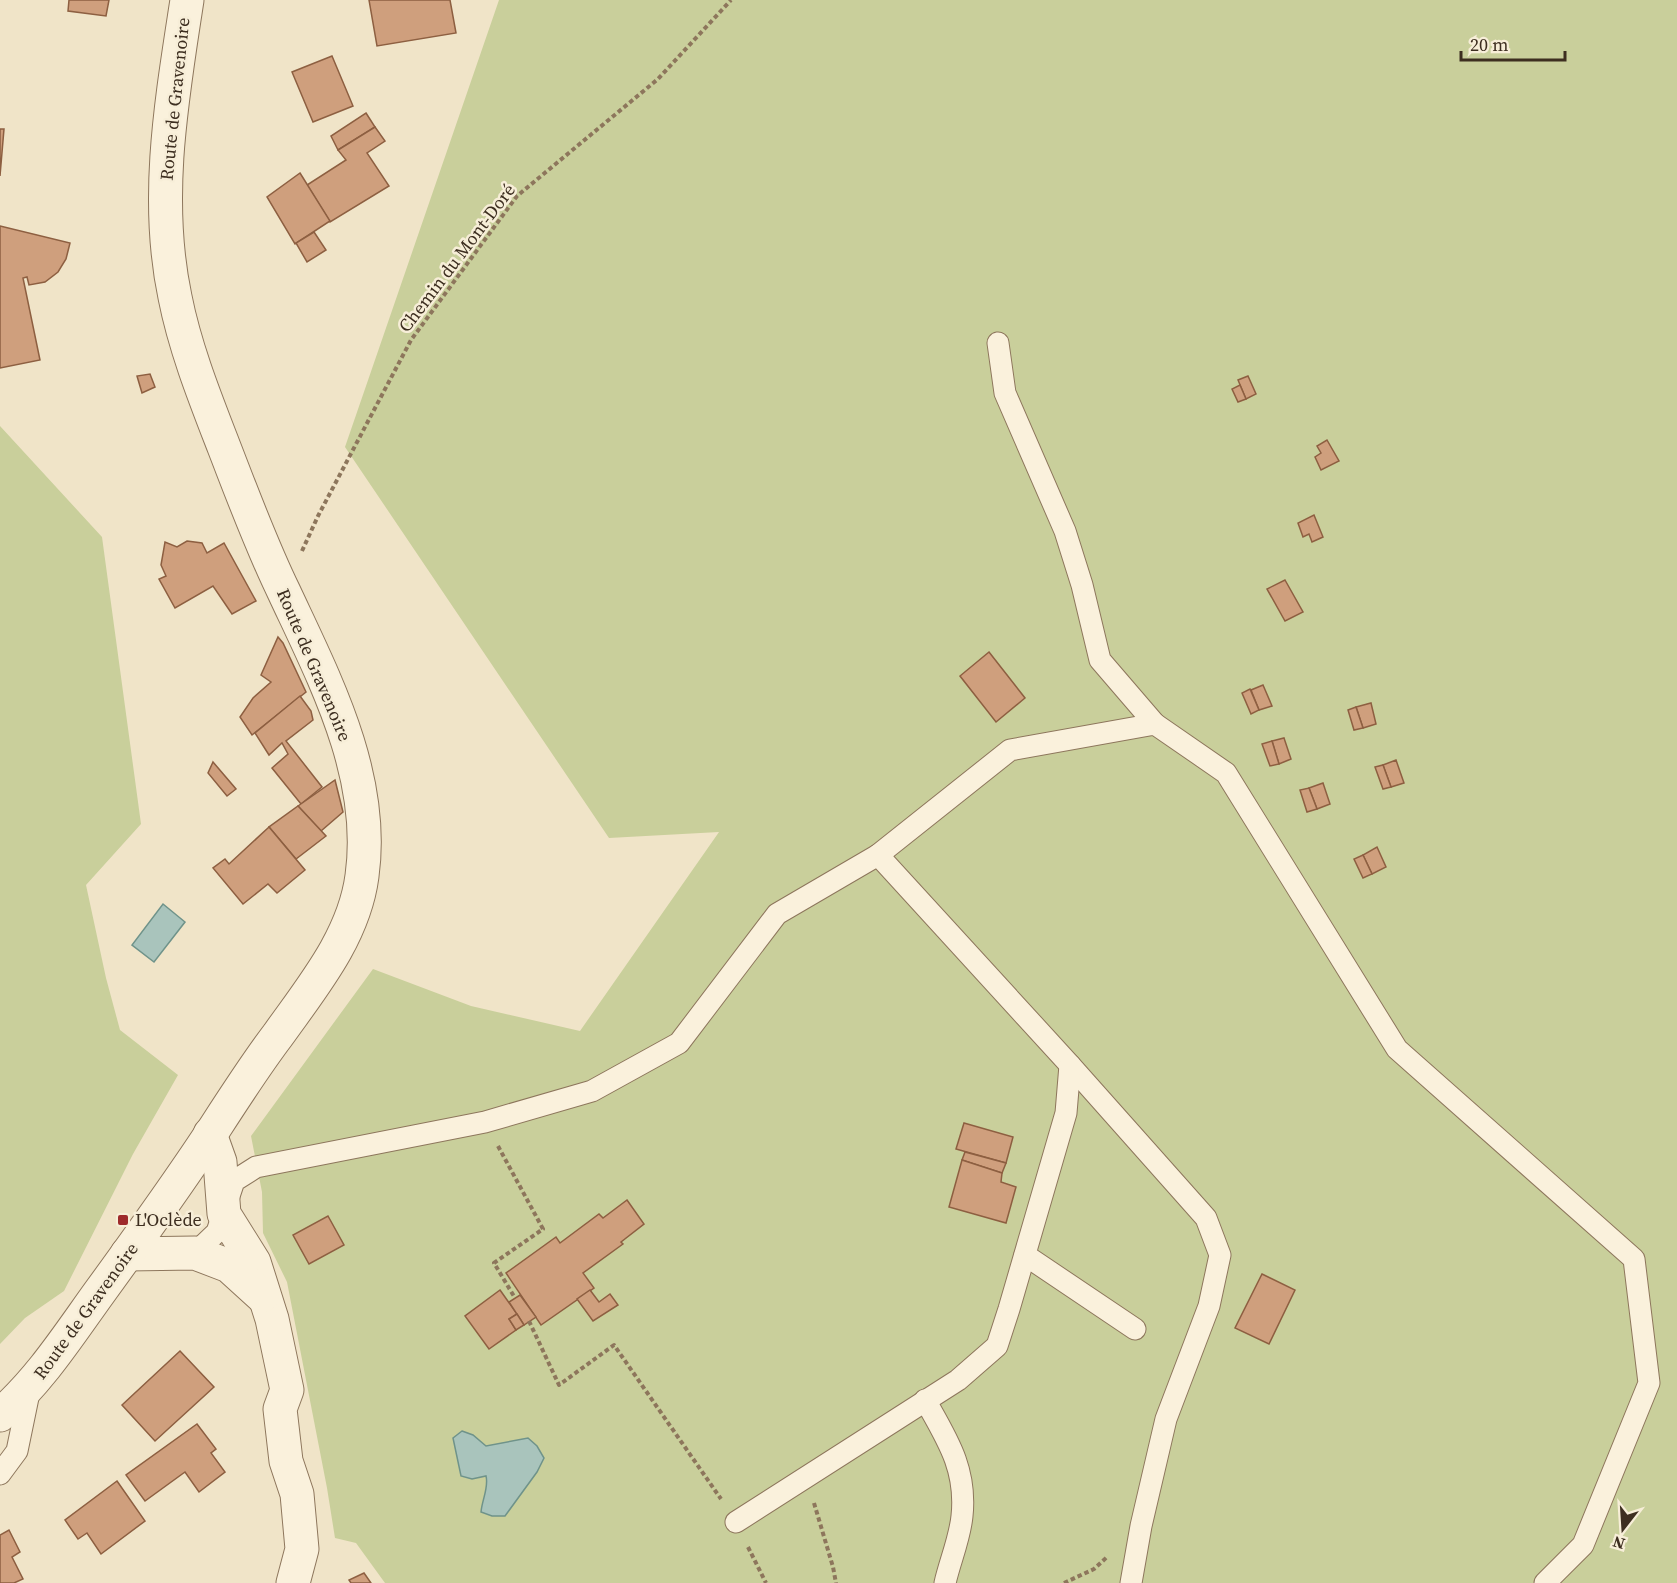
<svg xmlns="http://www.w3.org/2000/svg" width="1677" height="1583" font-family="'Source Serif 4',serif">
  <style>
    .green { fill: #c9cf9b }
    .water { fill: #a9c4bc; stroke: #6f938a; stroke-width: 1.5 }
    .building { fill: #cf9f7d; stroke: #8d5f41; stroke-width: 1.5 }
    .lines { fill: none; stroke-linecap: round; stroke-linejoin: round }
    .service-casing { stroke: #8d765c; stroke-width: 23 }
    .minor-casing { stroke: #8d765c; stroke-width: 35 }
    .tertiary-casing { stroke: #8d765c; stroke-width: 35 }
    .path { stroke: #8d765c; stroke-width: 4; stroke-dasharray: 4.5 3; stroke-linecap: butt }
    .service { stroke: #faf1dc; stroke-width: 21 }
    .minor { stroke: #faf1dc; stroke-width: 33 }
    .tertiary { stroke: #faf1dc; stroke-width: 33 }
    .poi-dot { fill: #9e2a2b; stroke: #f7eed8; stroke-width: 2 }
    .labels { text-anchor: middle; stroke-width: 5; stroke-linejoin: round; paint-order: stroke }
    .street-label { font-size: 18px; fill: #3d2e20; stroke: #f7eed8 }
    .poi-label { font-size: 18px; fill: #3d2e20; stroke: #f7eed8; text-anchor: start }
  </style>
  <rect width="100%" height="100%" fill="#f0e4c8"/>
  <!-- green -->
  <g class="green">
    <polygon points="499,0 1677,0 1677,1583 385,1583 356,1543 335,1538 327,1488 287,1282 263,1233 262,1192 251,1136 373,969 471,1006 580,1031 719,832 609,838 345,447"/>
    <polygon points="0,426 102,537 141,824 86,885 106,978 120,1030 178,1075 133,1154 64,1291 25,1318 0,1344"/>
  </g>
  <!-- water -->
  <g class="water">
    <polygon points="163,904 185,922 154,962 132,945"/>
    <path d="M462 1431 473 1435 486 1446 528 1438 537 1446 544 1458 537 1472 505 1516H492L481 1512C482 1500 489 1487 486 1476L472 1479 461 1476 453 1438Z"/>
  </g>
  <!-- building -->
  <g class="building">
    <polygon points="69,0 109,0 106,16 68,11"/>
    <polygon points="369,0 450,0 456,33 377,46"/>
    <polygon points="332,56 353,106 313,122 292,72"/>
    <polygon points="366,113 375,127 338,150 331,136"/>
    <polygon points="375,127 385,141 367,153 389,186 330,222 307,185 346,160 338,150"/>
    <polygon points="0,129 4,129 0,176"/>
    <polygon points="300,173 330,221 295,244 267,197"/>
    <polygon points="0,226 70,243 66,259 58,272 45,282 29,285 27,277 23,278 40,360 0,368"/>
    <polygon points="314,232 326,250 307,262 296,243"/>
    <polygon points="150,374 155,387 142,393 137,376"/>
    <polygon points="1248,376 1256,394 1246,399 1238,380"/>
    <polygon points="1240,385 1246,399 1238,402 1232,389"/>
    <polygon points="1327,440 1339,461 1321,470 1315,457 1321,453 1317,446"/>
    <polygon points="1314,515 1323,537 1312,542 1309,534 1303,537 1298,523"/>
    <polygon points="187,541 202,543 207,553 224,543 256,601 232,614 213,586 175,608 159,579 166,576 161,565 165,542 177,547"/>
    <polygon points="1285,580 1303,612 1285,621 1267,589"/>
    <polygon points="278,637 283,643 306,692 252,735 240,717 253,698 271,682 261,675"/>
    <polygon points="989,652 1025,698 996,722 960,676"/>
    <polygon points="1263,685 1272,706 1259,710 1251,690"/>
    <polygon points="1250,689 1259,710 1251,714 1242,693"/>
    <polygon points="300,696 311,711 313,720 286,741 322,787 301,804 272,768 288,754 282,743 269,755 255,733"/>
    <polygon points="1371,703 1376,724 1363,728 1356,707"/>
    <polygon points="1356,707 1363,728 1354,730 1348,710"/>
    <polygon points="1284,738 1291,759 1279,764 1272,741"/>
    <polygon points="1272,741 1279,764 1270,766 1262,744"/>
    <polygon points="1396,760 1404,783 1391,787 1383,765"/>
    <polygon points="213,762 236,789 227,796 208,773"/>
    <polygon points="1383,765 1391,787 1383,789 1375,767"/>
    <polygon points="335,780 343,812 321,831 298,806"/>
    <polygon points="1323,783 1330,804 1317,809 1309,788"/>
    <polygon points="1309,788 1317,809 1307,812 1300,790"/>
    <polygon points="298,806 326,836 296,859 269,827"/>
    <polygon points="269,827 305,870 277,893 268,884 243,904 213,868 225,859 229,864"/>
    <polygon points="1377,847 1386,867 1372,874 1363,855"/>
    <polygon points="1363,855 1372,874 1363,878 1354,859"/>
    <polygon points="964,1123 1013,1137 1006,1163 956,1149"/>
    <polygon points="965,1152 1006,1163 1002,1173 962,1160"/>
    <polygon points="962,1160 1002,1173 1001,1182 1016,1187 1006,1223 949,1207"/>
    <polygon points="627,1200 644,1224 621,1242 623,1244 583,1273 594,1288 541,1325 506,1273 556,1237 560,1243 599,1214 603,1218"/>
    <polygon points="328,1216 344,1245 309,1264 293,1235"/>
    <polygon points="1262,1274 1295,1290 1269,1344 1235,1328"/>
    <polygon points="500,1290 517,1314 509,1319 516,1330 489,1349 465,1316"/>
    <polygon points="590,1290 599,1302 610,1294 618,1305 593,1321 577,1299"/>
    <polygon points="520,1295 536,1317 524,1325 509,1302"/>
    <polygon points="517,1314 524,1325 516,1330 509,1319"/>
    <polygon points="180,1351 214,1387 155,1441 122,1405"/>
    <polygon points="197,1424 216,1449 211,1453 225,1472 199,1492 185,1472 145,1501 126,1475"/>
    <polygon points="117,1481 145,1521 101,1554 87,1533 78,1539 65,1520"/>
    <polygon points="9,1530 20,1552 12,1557 23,1579 14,1583 0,1583 0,1535"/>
    <polygon points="364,1573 371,1583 351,1583 349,1580"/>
  </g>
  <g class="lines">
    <defs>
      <g id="service">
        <polyline points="998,343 1005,393 1065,531 1082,585 1100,660 1155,724"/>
        <polyline points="878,855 1010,750 1155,724 1226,773 1397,1049 1634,1259 1649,1383 1583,1545 1545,1583"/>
        <polyline points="195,1253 217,1232 234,1181 256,1167 485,1122 592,1091 679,1043 777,914 878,855 1070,1065 1206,1218 1220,1255 1209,1306 1166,1419 1141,1526 1131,1583"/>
        <polyline points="1025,1255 1135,1329"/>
        <path d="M925 1400C947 1439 967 1469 962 1516 960 1538 950 1561 945 1583"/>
        <polyline points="0,1474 17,1451 30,1388"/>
        <polyline points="736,1522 958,1380 997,1346 1009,1309 1066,1113 1070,1065"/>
      </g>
      <g id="minor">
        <polyline points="210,1134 220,1162 224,1214 254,1262 272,1319 287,1390 280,1409 286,1461 297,1494 302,1549 293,1583"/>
        <polyline points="127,1254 195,1253 229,1266 262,1296"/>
      </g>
      <path id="tertiary" d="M0 1415C40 1380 68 1336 99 1293 139 1238 179 1183 216 1126 236 1095 256 1064 278 1035 312 987 354 937 362 876 376 776 325 680 284 592 261 545 243 496 224 447 205 398 185 348 175 297 154 198 172 98 187 0"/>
    </defs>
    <!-- service casing -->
    <use href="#service" class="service-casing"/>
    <!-- minor casing -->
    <use href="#minor" class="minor-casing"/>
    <!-- tertiary casing -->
    <use href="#tertiary" class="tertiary-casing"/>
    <!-- path -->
    <g class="path">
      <polyline points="302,551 318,516 411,340 517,196 658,79 731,0"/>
      <polyline points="498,1146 543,1229 494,1263 515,1298"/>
      <polyline points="529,1321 559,1385 614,1345 721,1499"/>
      <polyline points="814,1503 833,1567 836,1583"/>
      <polyline points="748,1547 766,1583"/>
      <polyline points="1064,1583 1094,1569 1107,1557"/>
    </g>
    <!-- service -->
    <use href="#service" class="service"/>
    <!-- minor -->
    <use href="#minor" class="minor"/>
    <!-- tertiary -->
    <use href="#tertiary" class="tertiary"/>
  </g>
  <!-- markers -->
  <rect class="poi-dot" x="117" y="1214" width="12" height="12" rx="3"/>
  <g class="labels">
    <!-- street labels -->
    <g class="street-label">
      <text transform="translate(175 99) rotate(-84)" y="6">Route de Gravenoire</text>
      <text transform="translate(457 258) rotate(-53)" y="6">Chemin du Mont-Doré</text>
      <text transform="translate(314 665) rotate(67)" y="6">Route de Gravenoire</text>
      <text transform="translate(86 1311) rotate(-54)" y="6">Route de Gravenoire</text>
    </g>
    <!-- poi labels -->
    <g class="poi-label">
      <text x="135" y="1226">L'Oclède</text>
    </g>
  </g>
  <!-- north arrow -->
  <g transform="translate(1623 1529) rotate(197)" stroke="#f7eed8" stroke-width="4.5" paint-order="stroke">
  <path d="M0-4.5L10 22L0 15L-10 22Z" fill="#3d2e20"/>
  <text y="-9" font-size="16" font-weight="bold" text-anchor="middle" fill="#3d2e20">N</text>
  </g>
  <!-- scale -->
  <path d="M1461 51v9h104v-9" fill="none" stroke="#3d2e20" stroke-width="3"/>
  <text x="1470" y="51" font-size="18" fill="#3d2e20" stroke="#f7eed8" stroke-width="4.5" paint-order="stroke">20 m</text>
</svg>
